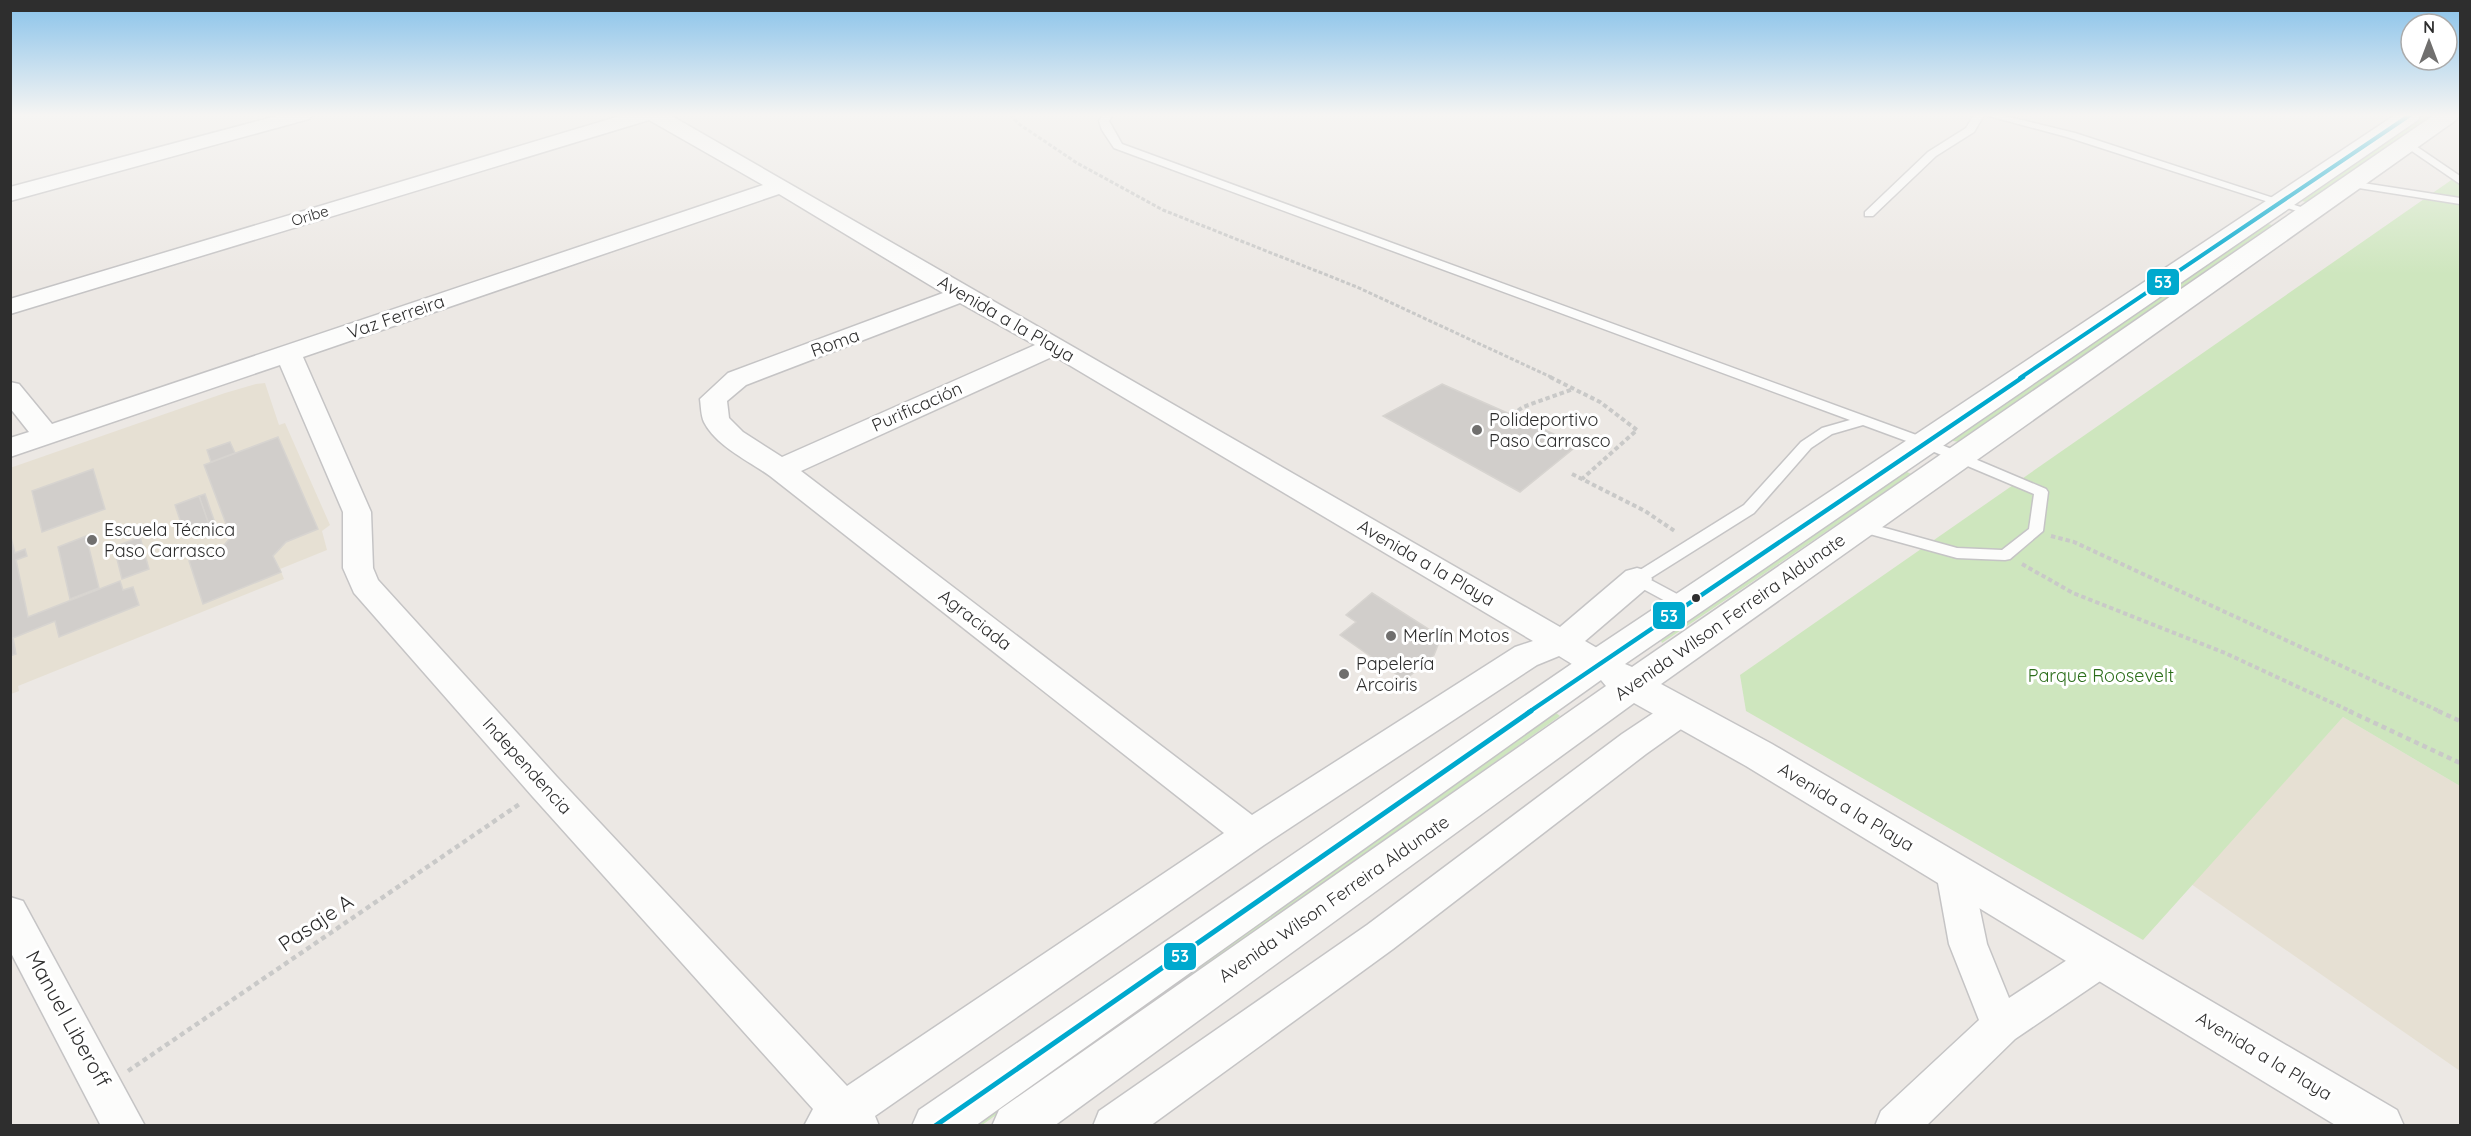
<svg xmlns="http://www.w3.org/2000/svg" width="2471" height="1136" font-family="Quicksand,sans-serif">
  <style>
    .education { fill: #e6e0d3 }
    .green { fill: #cee6be }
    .building { fill: #d1cecb; stroke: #d7d4d0; stroke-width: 1.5 }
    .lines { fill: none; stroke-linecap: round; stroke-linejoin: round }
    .lane-casing { stroke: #c5c4c5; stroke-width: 3 }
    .street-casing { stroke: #c5c4c5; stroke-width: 3 }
    .secondary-casing { stroke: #c5c4c5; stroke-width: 3 }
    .path-far2 { stroke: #c9c9c8; stroke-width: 3; stroke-dasharray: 4 2; stroke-linecap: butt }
    .path-far1 { stroke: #c9c9c8; stroke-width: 4; stroke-dasharray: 4.5 3; stroke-linecap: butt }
    .path { stroke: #c9c9c8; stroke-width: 4.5; stroke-dasharray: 5 4; stroke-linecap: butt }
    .lane { fill: #fcfcfb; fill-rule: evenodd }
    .street { fill: #fcfcfb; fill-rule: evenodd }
    .secondary { fill: #fcfcfb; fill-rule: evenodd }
    .bus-1-far2-casing { stroke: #fff; stroke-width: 8 }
    .bus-1-far1-casing { stroke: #fff; stroke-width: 9 }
    .bus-1-casing { stroke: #fff; stroke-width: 10 }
    .bus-1-far2 { stroke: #00a9ce; stroke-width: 4 }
    .bus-1-far1 { stroke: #00a9ce; stroke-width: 4.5 }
    .bus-1 { stroke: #00a9ce; stroke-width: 5 }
    .poi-dot { fill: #706f6e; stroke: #fff; stroke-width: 2 }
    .bus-dot { fill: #2e2e2e; stroke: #fff; stroke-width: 2 }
    .labels { text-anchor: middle; stroke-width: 6; stroke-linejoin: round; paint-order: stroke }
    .far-street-label { font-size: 15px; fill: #2e2e2e; stroke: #fff }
    .street-label { font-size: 18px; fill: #2e2e2e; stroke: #fff }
    .poi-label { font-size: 18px; fill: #2e2e2e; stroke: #fff; text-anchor: start }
    .park-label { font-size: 18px; fill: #2c6e1b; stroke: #fff }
    .near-street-label { font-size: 21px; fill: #2e2e2e; stroke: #fff }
    .line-badge { stroke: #fff; stroke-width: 2 }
    .badge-label { font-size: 16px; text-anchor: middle; font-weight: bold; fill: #fff }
  </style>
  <rect width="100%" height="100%" fill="#ece8e4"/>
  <!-- education -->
  <g class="education">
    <polygon points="265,383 279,425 285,423 330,525 322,531 327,550 280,569 284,579 18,686 19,691 11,694 10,468 225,393 256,384"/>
    <polygon points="2343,717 2460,786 2460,1071 2191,884"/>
  </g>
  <!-- green -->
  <g class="green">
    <polygon points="2427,115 2433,115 2306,202 2302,201"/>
    <polygon points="2460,174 2460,786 2343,717 2143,940 1746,711 1740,675"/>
    <polygon points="2268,224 2272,225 1960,442 1953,441 1953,439"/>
    <polygon points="1905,471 1911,474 1662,643 1661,641"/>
    <polygon points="1556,713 1560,716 982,1125 968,1126"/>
  </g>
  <!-- building -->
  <g class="building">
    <polygon points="1442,384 1512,415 1578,445 1520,492 1383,416"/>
    <polygon points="278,437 318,529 286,542 273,556 281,572 203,604 189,561 220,550 231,537 204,465"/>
    <polygon points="230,442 235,453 211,462 207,450"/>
    <polygon points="93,469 105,509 42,532 32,491"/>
    <polygon points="205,494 215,523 209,525 199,496"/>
    <polygon points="199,496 209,525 185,535 175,505"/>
    <polygon points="10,534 15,553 25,549 27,556 16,560 28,617 120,581 123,590 133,587 139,605 59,637 55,621 13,638 16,654 10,656"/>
    <polygon points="86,536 99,588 70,599 58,547"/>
    <polygon points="140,537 149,569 122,579 114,547"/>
    <polygon points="1372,593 1441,637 1434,655 1405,680 1340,635 1356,622 1346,615"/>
  </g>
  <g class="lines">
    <defs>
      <g id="lane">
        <polygon points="1103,115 1113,115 1109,121 1122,144 1930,440 2046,489 2048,492 2043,531 2010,559 2005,560 1957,558 1855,530 1853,526 1855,522 1860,521 1957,548 2002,550 2029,529 2034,494 1920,446 1863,425 1832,434 1811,448 1754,513 1649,579 1692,602 1695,606 1692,610 1682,610 1632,583 1629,579 1632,575 1744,505 1801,442 1822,428 1850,420 1114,148 1102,130 1099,121"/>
        <polygon points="1974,115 1984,115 1974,132 1936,156 1873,216 1865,216 1865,212 1928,152 1966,128"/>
        <polygon points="1985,115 2001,115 2075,133 2316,212 2314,214 2306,214 2067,137"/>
        <polygon points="2407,140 2460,176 2460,184 2403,145 2402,143"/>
        <polygon points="2350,181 2460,198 2460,204 2346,186 2345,184"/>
      </g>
      <g id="street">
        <polygon points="280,115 312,115 309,119 10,201 10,187"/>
        <path d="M623 115H670L1560 627 1626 571 1637 568 1648 571 1652 579 1648 587 1585 641 1609 655 1614 664 1609 673C1590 679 1576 666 1559 656L1537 665 1264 845 875 1116 879 1126H804L813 1109 533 797 354 593 343 568V512L280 365 10 457V438L29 432 10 408V382L19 384 52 424 763 185 649 120 10 314V299ZM779 194 943 293 728 373 700 399C701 406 701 416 704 422 716 446 749 461 770 476L1224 833 847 1086 557 777 378 580 373 568 371 512 303 357ZM960 303 1035 345 782 457 743 432 729 418 727 401 746 385ZM1054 356 1533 641 1515 647 1252 815 801 471Z"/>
        <polygon points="1679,700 1691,704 1696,713 1691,722 1646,754 1393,949 1150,1126 1093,1126 1099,1111 1367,925 1622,734 1667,704"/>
        <polygon points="1954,856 1967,861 1972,872 1987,944 2009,998 2087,947 2101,941 2115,947 2120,959 2115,971 2015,1039 1926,1126 1875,1126 1881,1111 1979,1020 1949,944 1936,872 1941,861"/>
        <polygon points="10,897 23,901 145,1126 101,1126 10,951"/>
      </g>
      <polygon id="secondary" points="2395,115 2421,115 2418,120 1625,664 1632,667 2434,115 2459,115 2456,120 1661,684 1772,744 2397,1110 2404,1126 2337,1126 1746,766 1634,703 1054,1126 992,1126 999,1110 1606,686 1601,680 975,1126 912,1126 919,1110 1586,654"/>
    </defs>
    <!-- lane casing -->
    <use href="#lane" class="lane-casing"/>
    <!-- street casing -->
    <use href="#street" class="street-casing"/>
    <!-- secondary casing -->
    <use href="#secondary" class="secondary-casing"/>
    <!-- path-far2 -->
    <polyline class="path-far2" points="1010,115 1019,124 1077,163 1163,210 1357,287 1553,378"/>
    <!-- path-far1 -->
    <g class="path-far1">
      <polyline points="1550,377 1600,402 1637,430 1582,479"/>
      <polyline points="1512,415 1523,407 1573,389"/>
      <polyline points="1572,474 1645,511 1676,532"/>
      <polyline points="2051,536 2074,542 2441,712"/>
      <polyline points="2022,564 2073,593 2225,653 2352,712"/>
    </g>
    <!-- path -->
    <g class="path">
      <polyline points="2349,711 2460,763"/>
      <polyline points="2438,711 2460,721"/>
      <polyline points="128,1071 521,803"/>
    </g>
    <!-- lane -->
    <use href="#lane" class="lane"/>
    <!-- street -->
    <use href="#street" class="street"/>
    <!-- secondary -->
    <use href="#secondary" class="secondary"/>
    <defs>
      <polyline id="bus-1-far2" points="2020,378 2410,115"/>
      <polyline id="bus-1-far1" points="1529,712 2023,377"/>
      <polyline id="bus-1" points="935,1126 1531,711"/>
    </defs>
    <!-- bus-1-far2 casing -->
    <use href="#bus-1-far2" class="bus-1-far2-casing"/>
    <!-- bus-1-far1 casing -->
    <use href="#bus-1-far1" class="bus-1-far1-casing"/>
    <!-- bus-1 casing -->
    <use href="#bus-1" class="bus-1-casing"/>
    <!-- bus-1-far2 -->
    <use href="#bus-1-far2" class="bus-1-far2"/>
    <!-- bus-1-far1 -->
    <use href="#bus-1-far1" class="bus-1-far1"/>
    <!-- bus-1 -->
    <use href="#bus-1" class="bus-1"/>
  </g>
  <!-- sky -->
  <linearGradient id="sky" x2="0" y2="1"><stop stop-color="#88c2ea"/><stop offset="0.42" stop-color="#f6f5f3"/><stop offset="1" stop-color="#f6f5f3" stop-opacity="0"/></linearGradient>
  <rect width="2471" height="274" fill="url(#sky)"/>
  <!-- markers -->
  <g class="poi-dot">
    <circle cx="1477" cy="430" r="6"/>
    <circle cx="92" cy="540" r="6"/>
    <circle cx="1391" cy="636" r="6"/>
    <circle cx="1344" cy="674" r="6"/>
  </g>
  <circle class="bus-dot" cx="1696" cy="598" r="5"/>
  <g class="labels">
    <!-- far-street labels -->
    <g class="far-street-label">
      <text transform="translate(310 216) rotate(-17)" y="5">Oribe</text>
    </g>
    <!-- street labels -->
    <g class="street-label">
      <text transform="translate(396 317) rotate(-19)" y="6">Vaz Ferreira</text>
      <text transform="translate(1006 319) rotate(30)" y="6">Avenida a la Playa</text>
      <text transform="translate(835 343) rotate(-20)" y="6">Roma</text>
      <text transform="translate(917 407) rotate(-24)" y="6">Purificación</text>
      <text transform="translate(1426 563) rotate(30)" y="6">Avenida a la Playa</text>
      <text transform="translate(1730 617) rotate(-35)" y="6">Avenida Wilson Ferreira Aldunate</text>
      <text transform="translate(975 620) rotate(38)" y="6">Agraciada</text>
      <text transform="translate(527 766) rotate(48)" y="6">Independencia</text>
      <text transform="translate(1846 807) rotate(31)" y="6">Avenida a la Playa</text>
      <text transform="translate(1334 899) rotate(-35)" y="6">Avenida Wilson Ferreira Aldunate</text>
      <text transform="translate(2264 1056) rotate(31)" y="6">Avenida a la Playa</text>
    </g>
    <!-- poi labels -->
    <g class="poi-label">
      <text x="1489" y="426">Polideportivo<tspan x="1489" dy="21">Paso Carrasco</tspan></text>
      <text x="104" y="536">Escuela Técnica<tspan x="104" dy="21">Paso Carrasco</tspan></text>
      <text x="1403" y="642">Merlín Motos</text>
      <text x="1356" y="670">Papelería<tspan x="1356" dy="21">Arcoiris</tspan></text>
    </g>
    <!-- park labels -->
    <g class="park-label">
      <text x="2101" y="682">Parque Roosevelt</text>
    </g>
    <!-- near-street labels -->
    <g class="near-street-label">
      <text transform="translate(316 923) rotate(-34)" y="7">Pasaje A</text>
      <text transform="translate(68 1019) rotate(61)" y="7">Manuel Liberoff</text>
    </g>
  </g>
  <g class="line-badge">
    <rect x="2146" y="268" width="34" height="28" rx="6" fill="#00a9ce"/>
    <rect x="1652" y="601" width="34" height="29" rx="6" fill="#00a9ce"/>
    <rect x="1163" y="942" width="34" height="29" rx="6" fill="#00a9ce"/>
  </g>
  <g class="badge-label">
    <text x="2163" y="288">53</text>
    <text x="1669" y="622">53</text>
    <text x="1180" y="962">53</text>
  </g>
  <!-- border -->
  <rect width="2471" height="1136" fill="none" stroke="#2e2e2e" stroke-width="24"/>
  <!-- north arrow -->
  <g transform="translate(2429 42)"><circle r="28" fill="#ffffff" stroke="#ababab" stroke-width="1.5"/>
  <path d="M0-4.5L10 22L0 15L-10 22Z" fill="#706f6e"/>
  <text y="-9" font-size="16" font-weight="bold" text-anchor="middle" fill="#2e2e2e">N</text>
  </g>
</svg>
